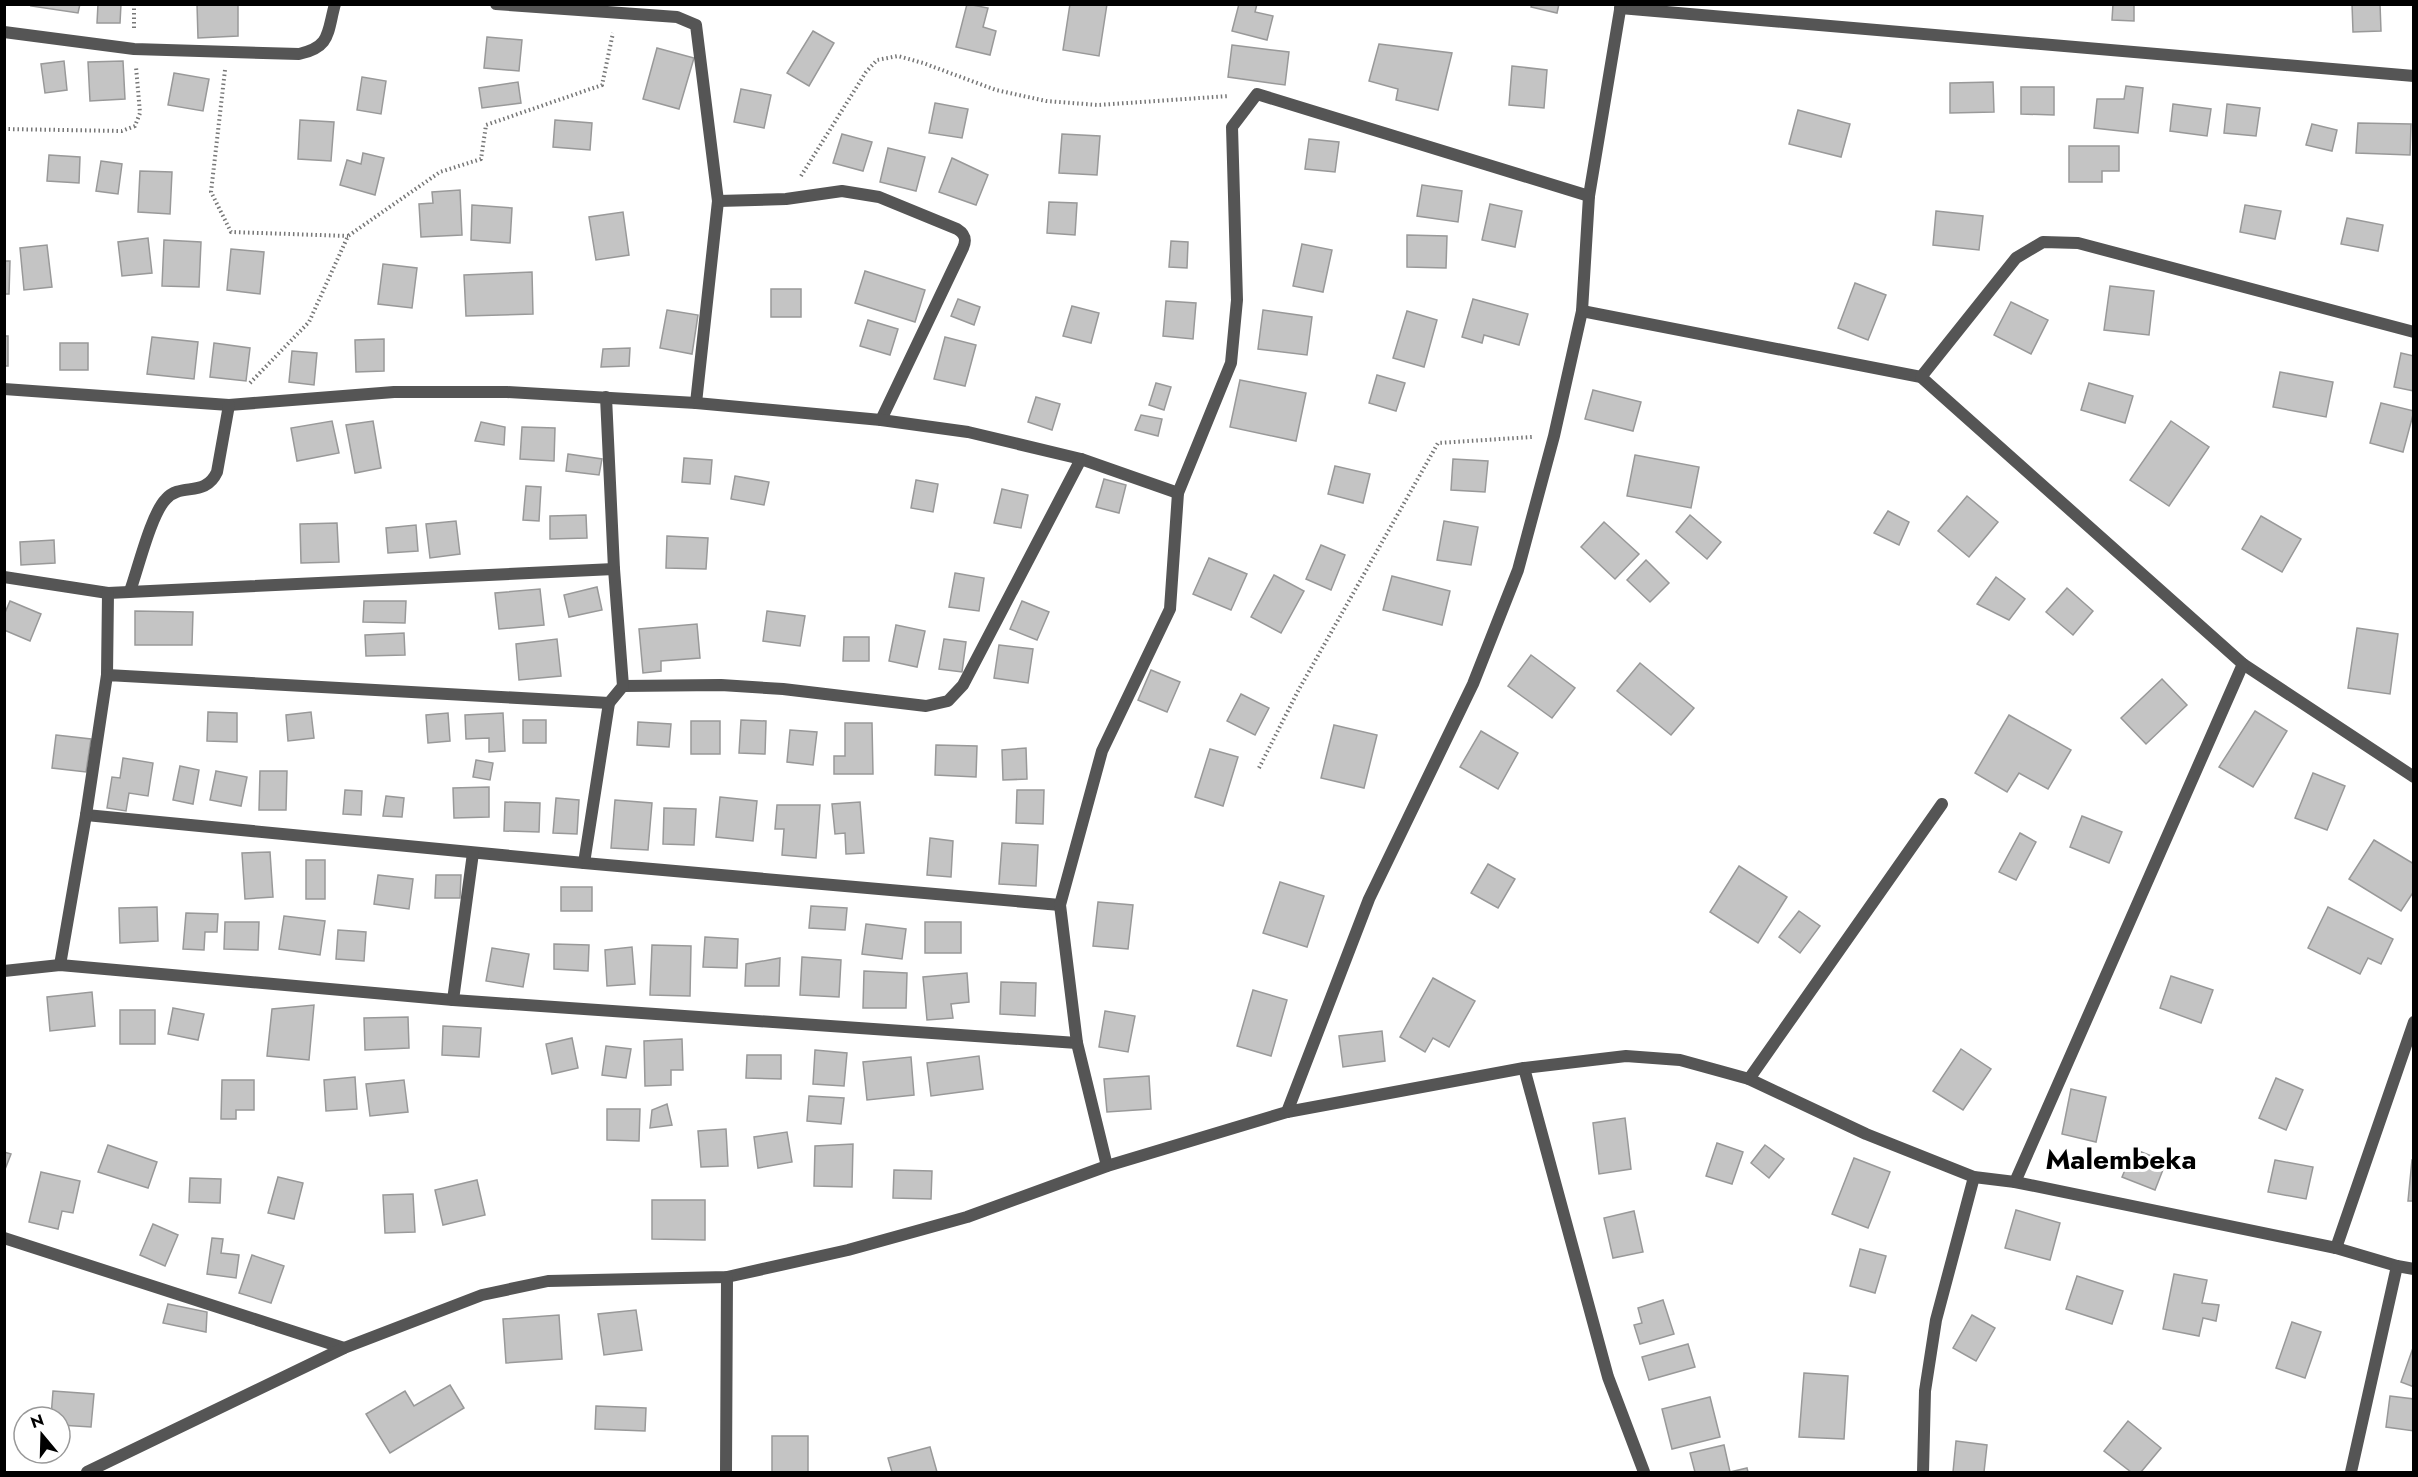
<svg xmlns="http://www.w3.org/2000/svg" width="2418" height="1477" font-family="Jost,sans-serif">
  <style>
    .building { fill: #c4c4c4; stroke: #999; stroke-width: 1.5 }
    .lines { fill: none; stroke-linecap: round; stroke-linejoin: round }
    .path { stroke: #777; stroke-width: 4; stroke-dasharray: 1.5 3; stroke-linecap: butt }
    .street { stroke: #555; stroke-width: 12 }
    .labels { text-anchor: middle; stroke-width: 6; stroke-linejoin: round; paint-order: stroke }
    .district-label { font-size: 28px; font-weight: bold; fill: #000; stroke: #fff }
  </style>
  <rect width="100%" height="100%" fill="#fff"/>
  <!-- building -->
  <g class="building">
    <polygon points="32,4 80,4 78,13 31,6"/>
    <polygon points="98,4 121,4 120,23 97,23"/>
    <polygon points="197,4 238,4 238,36 198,38"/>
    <polygon points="967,4 988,8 983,27 996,31 990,55 956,47"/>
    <polygon points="1070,4 1107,4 1099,56 1063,50"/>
    <polygon points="1239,4 1257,4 1255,12 1273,16 1267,40 1232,31"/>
    <polygon points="1532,4 1559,4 1557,13 1531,7"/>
    <polygon points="2113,4 2134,4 2134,21 2112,20"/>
    <polygon points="2352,4 2380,4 2381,31 2353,32"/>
    <polygon points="813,31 834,43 809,86 787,73"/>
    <polygon points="487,37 522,40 519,71 484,68"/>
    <polygon points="1379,44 1452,53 1438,110 1396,100 1398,89 1369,81"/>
    <polygon points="1232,45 1289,52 1285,85 1228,77"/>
    <polygon points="657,48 694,58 679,109 643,99"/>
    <polygon points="64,61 67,90 45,93 41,64"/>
    <polygon points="123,61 125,99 90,101 88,62"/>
    <polygon points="1512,66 1547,70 1544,108 1509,105"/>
    <polygon points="174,73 209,79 203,111 168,105"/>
    <polygon points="362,77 386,81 381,114 357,110"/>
    <polygon points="518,82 521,103 482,108 479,88"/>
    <polygon points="1993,82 1994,112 1950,113 1950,83"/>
    <polygon points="2126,86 2143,88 2138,133 2094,128 2097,99 2124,99"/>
    <polygon points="2021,87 2054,87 2054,115 2021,114"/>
    <polygon points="741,89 771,95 764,128 734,122"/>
    <polygon points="935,103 968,109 962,138 929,133"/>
    <polygon points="2173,104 2211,109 2207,136 2170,131"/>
    <polygon points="2227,104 2260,108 2256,136 2224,133"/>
    <polygon points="1798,110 1850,124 1841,157 1789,144"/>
    <polygon points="300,120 334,122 331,161 298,159"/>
    <polygon points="555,120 592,123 590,150 553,147"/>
    <polygon points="2358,123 2411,124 2410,155 2356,153"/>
    <polygon points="2312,124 2337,130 2332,151 2306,145"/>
    <polygon points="842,134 872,142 863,171 833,163"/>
    <polygon points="1062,134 1100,136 1097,175 1059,173"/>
    <polygon points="1309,139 1339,142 1335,172 1305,169"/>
    <polygon points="2069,146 2119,146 2119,171 2102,171 2102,182 2069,182"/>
    <polygon points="888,148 925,157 916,191 880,182"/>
    <polygon points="363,153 384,158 375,195 340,185 347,160 361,164"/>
    <polygon points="49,155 80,157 79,183 47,181"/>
    <polygon points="952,158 988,175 976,205 939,192"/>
    <polygon points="101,161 122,164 118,194 96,191"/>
    <polygon points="140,171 172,172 170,214 138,212"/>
    <polygon points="1422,185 1462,191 1458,222 1417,216"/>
    <polygon points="460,190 462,235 421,237 419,204 433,203 432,192"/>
    <polygon points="1049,202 1077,203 1075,235 1047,233"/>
    <polygon points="1490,204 1522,211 1515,247 1482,240"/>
    <polygon points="472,205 512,208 510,243 471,240"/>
    <polygon points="2245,205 2281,211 2275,239 2240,232"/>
    <polygon points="1936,211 1983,216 1979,250 1933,245"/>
    <polygon points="623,212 629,255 596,260 589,217"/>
    <polygon points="2347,218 2383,225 2378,251 2341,244"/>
    <polygon points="1407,235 1447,236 1446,268 1407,267"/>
    <polygon points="148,238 152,273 122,276 118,242"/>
    <polygon points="164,240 201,242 199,287 162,286"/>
    <polygon points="1171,241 1188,242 1187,268 1169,267"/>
    <polygon points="1302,244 1332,250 1323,292 1293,286"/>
    <polygon points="47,245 52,287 24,290 20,248"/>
    <polygon points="231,249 264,252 260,294 227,290"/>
    <polygon points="4,261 10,261 9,294 4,294"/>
    <polygon points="383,264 417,268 412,308 378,304"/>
    <polygon points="865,271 925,290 915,322 855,303"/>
    <polygon points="532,272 533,314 466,316 464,275"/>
    <polygon points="1855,283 1886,295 1868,340 1838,328"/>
    <polygon points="2110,286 2154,291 2149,335 2104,330"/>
    <rect x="771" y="289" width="30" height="28"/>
    <polygon points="958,299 980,307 974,325 951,316"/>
    <polygon points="1473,299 1528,314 1519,345 1484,335 1482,343 1462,337"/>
    <polygon points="1166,301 1196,303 1193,339 1163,336"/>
    <polygon points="2011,302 2048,320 2031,354 1994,335"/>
    <polygon points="1072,306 1099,313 1091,343 1063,336"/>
    <polygon points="667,310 698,315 692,354 660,348"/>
    <polygon points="1263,310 1312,317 1307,355 1258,349"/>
    <polygon points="1407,311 1437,320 1424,367 1393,358"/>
    <polygon points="868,320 898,329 890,355 860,346"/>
    <rect x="4" y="336" width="4" height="30"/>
    <polygon points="152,337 198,342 194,379 147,374"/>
    <polygon points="945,337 976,345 965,386 934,379"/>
    <polygon points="384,339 384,371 356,372 355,340"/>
    <rect x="60" y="343" width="28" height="27"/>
    <polygon points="214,343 250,348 246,381 210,377"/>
    <polygon points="630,348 629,366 601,367 603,349"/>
    <polygon points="292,351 317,353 314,385 289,382"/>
    <polygon points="2401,353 2414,356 2414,391 2394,387"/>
    <polygon points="2280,372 2333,382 2326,417 2273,407"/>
    <polygon points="1377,375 1405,383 1396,411 1369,403"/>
    <polygon points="1240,380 1306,393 1296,441 1230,427"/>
    <polygon points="1156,383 1171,387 1164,410 1149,405"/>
    <polygon points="2089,383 2133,396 2125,423 2081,410"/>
    <polygon points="1593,390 1641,402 1633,431 1585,419"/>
    <polygon points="1036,397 1060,404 1052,430 1028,422"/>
    <polygon points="2381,403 2414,411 2403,452 2370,443"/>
    <polygon points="1141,415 1162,419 1158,436 1135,430"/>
    <polygon points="332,421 339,453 297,461 291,428"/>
    <polygon points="373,421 381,468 355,473 346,425"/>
    <polygon points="2171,421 2209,447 2169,506 2130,480"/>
    <polygon points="481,422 505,427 504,445 475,441"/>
    <polygon points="522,427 555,428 554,461 520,459"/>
    <polygon points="568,454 602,459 599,475 566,471"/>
    <polygon points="1635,455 1699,467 1691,508 1627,496"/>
    <polygon points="684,458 712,460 710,484 682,482"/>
    <polygon points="1453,459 1488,461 1485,492 1451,490"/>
    <polygon points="1335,466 1370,474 1363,503 1328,494"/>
    <polygon points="735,476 769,482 764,505 731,499"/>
    <polygon points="1104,479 1126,485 1119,513 1096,507"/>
    <polygon points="916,480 938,484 933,512 911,508"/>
    <polygon points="526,486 541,487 539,521 523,520"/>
    <polygon points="1002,489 1028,495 1021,528 994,523"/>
    <polygon points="1967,496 1998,522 1969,557 1938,531"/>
    <polygon points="1888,511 1909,522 1899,545 1874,533"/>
    <polygon points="586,515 587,538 550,539 550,516"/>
    <polygon points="1690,515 1721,542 1707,559 1676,532"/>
    <polygon points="2261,516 2301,539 2282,572 2242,549"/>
    <polygon points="456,521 460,554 430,558 426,524"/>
    <polygon points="1444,521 1478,527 1471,565 1437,560"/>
    <polygon points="1604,522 1639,554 1615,579 1581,547"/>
    <polygon points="337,523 339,562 301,563 300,524"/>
    <polygon points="416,525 418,551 388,553 386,528"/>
    <polygon points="667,536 708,538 706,569 666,568"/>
    <polygon points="54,540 55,563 21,565 20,542"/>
    <polygon points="1321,545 1345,555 1331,590 1306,579"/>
    <polygon points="1209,558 1247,574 1231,610 1193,594"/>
    <polygon points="1646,560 1669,583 1650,602 1627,580"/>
    <polygon points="955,573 984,578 979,611 949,607"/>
    <polygon points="1274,575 1304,591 1281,633 1251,617"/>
    <polygon points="1392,576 1450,591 1442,625 1383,610"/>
    <polygon points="1996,577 2025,599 2009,620 1977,604"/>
    <polygon points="597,587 602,610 569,617 564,595"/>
    <polygon points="2067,588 2093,611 2073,635 2046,612"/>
    <polygon points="540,589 544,625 499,629 495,593"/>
    <polygon points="10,601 41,614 30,641 4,630 4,615"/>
    <polygon points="364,601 406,601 405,623 363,622"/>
    <polygon points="1022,601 1049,612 1037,640 1010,629"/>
    <polygon points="135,611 193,612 192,645 135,645"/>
    <polygon points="767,611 805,616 800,646 763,641"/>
    <polygon points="697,624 700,658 661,661 661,671 643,673 639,629"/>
    <polygon points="896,625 925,631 917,667 889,661"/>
    <polygon points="2357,628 2398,634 2390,694 2348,688"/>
    <polygon points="404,633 405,655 366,656 365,635"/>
    <polygon points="844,637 869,637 869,661 843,661"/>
    <polygon points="557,639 561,676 519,680 516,644"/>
    <polygon points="944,639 966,642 962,672 939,669"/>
    <polygon points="999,645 1033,649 1028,683 994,678"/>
    <polygon points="1531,655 1575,688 1552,718 1508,686"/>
    <polygon points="1640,663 1694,708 1671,735 1617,691"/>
    <polygon points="1151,670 1180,682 1167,712 1138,700"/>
    <polygon points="2162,679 2187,705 2146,744 2121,718"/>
    <polygon points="1241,694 1269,708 1255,735 1227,721"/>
    <polygon points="2255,711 2287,731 2253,787 2219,767"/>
    <polygon points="208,712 237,713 237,742 207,741"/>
    <polygon points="311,712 314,738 288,741 286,715"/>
    <polygon points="448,713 450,741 428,743 426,715"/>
    <polygon points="503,713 505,751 489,752 489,738 466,739 465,715"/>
    <polygon points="2009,715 2071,750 2048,789 2019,773 2007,792 1975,773"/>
    <rect x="523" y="720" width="23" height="23"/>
    <polygon points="741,720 766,721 765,754 739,753"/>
    <rect x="691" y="721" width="29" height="33"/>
    <polygon points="638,722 671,724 669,747 637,745"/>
    <polygon points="845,723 872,723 873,774 834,774 834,756 845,756"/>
    <polygon points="1334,725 1377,735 1364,788 1321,778"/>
    <polygon points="790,730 817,732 813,765 787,762"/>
    <polygon points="1481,731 1518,753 1498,789 1460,767"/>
    <polygon points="56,735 91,739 86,772 52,768"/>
    <polygon points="936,745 977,746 976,777 935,775"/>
    <polygon points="1026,748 1027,779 1003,780 1002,750"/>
    <polygon points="1210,749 1238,757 1223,806 1195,797"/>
    <polygon points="123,758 153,763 148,796 129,793 126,811 107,808 112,777 120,778"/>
    <polygon points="476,760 493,763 490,780 473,777"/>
    <polygon points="180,766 199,770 193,804 173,800"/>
    <polygon points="216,771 247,777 241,806 210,800"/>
    <polygon points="260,771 287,771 286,810 259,810"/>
    <polygon points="2313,773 2345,786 2327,830 2295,818"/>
    <polygon points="489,787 489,817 454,818 453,788"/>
    <polygon points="345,790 362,791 361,815 343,814"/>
    <polygon points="1017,790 1044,790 1043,824 1016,823"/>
    <polygon points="386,796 404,798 402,817 383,816"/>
    <polygon points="720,797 757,801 753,841 716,837"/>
    <polygon points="556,798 579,800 577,834 553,833"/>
    <polygon points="615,800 652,803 648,850 611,848"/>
    <polygon points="505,802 540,803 539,832 504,831"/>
    <polygon points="860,802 864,853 846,854 845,833 835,834 832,804"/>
    <polygon points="777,805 820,805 816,858 782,855 784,829 775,829"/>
    <polygon points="664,808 696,809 694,845 663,844"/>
    <polygon points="2082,816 2122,832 2109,863 2070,847"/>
    <polygon points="2020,833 2036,842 2016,880 1999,872"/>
    <polygon points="930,838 953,841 951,877 927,875"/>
    <polygon points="2374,840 2414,864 2414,891 2401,911 2349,879"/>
    <polygon points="1002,843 1038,845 1036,886 999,884"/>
    <polygon points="270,852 273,897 245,899 242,853"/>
    <rect x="306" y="860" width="19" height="39"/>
    <polygon points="1488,864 1515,879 1498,908 1471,893"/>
    <polygon points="1739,866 1787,897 1758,943 1710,912"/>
    <polygon points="378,875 413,879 409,909 374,904"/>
    <polygon points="436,875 461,875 460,898 435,898"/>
    <polygon points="1280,882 1324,896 1307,947 1263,933"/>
    <rect x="561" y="887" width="31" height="24"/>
    <polygon points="1098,902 1133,905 1128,949 1093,946"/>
    <polygon points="811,906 847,908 845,930 809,928"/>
    <polygon points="157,907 158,941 120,943 119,908"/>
    <polygon points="2328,907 2393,939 2381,964 2368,958 2360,974 2308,948"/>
    <polygon points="1799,911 1820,926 1800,953 1779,937"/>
    <polygon points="186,913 218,914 217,932 205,932 204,950 183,949"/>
    <polygon points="284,916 325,921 320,955 279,949"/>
    <polygon points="225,922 259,922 258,950 224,949"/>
    <rect x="925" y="922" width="36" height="31"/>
    <polygon points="866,924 906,929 902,959 862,954"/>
    <polygon points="338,930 366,932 364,961 336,959"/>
    <polygon points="705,937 738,939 737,968 703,967"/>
    <polygon points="554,944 589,945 588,971 554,969"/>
    <polygon points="652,945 691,946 690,996 650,995"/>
    <polygon points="632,947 635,984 607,986 605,950"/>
    <polygon points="492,948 529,954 523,987 486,981"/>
    <polygon points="802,957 841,960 839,997 800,995"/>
    <polygon points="780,958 779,986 745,986 746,964"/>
    <polygon points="864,971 907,973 906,1008 863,1008"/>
    <polygon points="967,973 969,1002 951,1004 953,1018 927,1020 923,977"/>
    <polygon points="2171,976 2213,990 2201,1023 2160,1008"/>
    <polygon points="1433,978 1475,1001 1449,1047 1433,1038 1425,1052 1400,1037"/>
    <polygon points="1001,982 1036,983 1035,1016 1000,1014"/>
    <polygon points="1253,990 1287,1000 1271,1056 1237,1046"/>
    <polygon points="92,992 95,1026 50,1031 47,997"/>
    <polygon points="314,1005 309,1060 267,1056 272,1009"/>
    <polygon points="173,1008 204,1014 198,1040 168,1034"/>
    <rect x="120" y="1010" width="35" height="34"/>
    <polygon points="1105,1011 1135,1016 1128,1052 1099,1047"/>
    <polygon points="408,1017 409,1048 365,1050 364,1018"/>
    <polygon points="443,1026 481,1028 479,1057 442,1055"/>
    <polygon points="1382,1031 1385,1061 1343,1067 1339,1036"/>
    <polygon points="572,1038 578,1068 552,1074 546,1044"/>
    <polygon points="682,1039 683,1070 671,1070 671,1085 645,1086 644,1041"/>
    <polygon points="606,1046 631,1049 626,1078 602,1075"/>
    <polygon points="1961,1049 1991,1069 1963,1110 1933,1091"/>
    <polygon points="815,1050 847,1053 844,1086 813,1084"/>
    <polygon points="747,1055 781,1055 781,1079 746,1078"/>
    <polygon points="979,1056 983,1089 931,1096 927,1063"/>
    <polygon points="911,1057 914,1095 867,1100 863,1062"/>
    <polygon points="1149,1076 1151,1109 1107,1112 1104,1079"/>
    <polygon points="355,1077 357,1109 326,1111 324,1080"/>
    <polygon points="2276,1078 2303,1090 2286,1130 2259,1118"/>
    <polygon points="222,1080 254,1080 254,1110 236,1110 236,1119 221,1119"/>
    <polygon points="404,1080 408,1112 370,1116 366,1084"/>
    <polygon points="2071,1089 2106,1097 2096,1142 2062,1134"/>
    <polygon points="809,1096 844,1098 841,1124 807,1121"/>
    <polygon points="667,1104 672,1125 650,1128 652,1110"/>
    <polygon points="607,1109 640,1109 639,1141 607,1140"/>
    <polygon points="1625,1118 1631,1169 1599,1174 1593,1123"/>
    <polygon points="726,1129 728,1166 701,1167 698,1131"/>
    <polygon points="787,1132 792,1162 758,1168 754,1137"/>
    <polygon points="1717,1143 1743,1152 1732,1184 1706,1176"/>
    <polygon points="853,1144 852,1187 814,1186 815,1146"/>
    <polygon points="108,1145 157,1162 148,1188 98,1172"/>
    <polygon points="1765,1145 1784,1159 1769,1178 1751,1163"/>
    <polygon points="2134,1149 2166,1162 2155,1190 2122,1177"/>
    <polygon points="4,1152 11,1154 4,1172"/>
    <polygon points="1854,1158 1890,1172 1868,1228 1832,1214"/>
    <polygon points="2275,1160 2313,1167 2306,1199 2268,1192"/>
    <polygon points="2412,1160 2414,1160 2414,1201 2408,1201"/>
    <polygon points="894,1170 932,1171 931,1199 893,1198"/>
    <polygon points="41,1172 80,1181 73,1213 62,1211 58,1229 29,1222"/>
    <polygon points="278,1177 303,1183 294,1219 268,1213"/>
    <polygon points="190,1178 221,1179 220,1203 189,1202"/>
    <polygon points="477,1180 485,1215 443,1225 435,1190"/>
    <polygon points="413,1194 415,1232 385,1233 383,1195"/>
    <polygon points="652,1200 705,1200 705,1240 652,1239"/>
    <polygon points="2016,1210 2060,1223 2050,1260 2005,1248"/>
    <polygon points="1634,1211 1643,1252 1613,1258 1604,1218"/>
    <polygon points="153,1224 178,1235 165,1266 140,1255"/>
    <polygon points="212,1238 223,1239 221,1253 239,1255 236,1278 207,1274"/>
    <polygon points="1860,1249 1886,1256 1875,1293 1850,1286"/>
    <polygon points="252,1255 284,1266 271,1303 239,1293"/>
    <polygon points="2174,1274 2207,1280 2202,1303 2219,1305 2216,1321 2203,1318 2199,1336 2163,1329"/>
    <polygon points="2077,1276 2123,1291 2112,1324 2066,1309"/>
    <polygon points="1663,1300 1674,1334 1640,1344 1634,1325 1642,1323 1638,1308"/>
    <polygon points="168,1304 207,1312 206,1332 163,1323"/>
    <polygon points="636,1310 642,1350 604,1355 598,1314"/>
    <polygon points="559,1315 562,1359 506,1363 503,1319"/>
    <polygon points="1972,1315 1995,1328 1976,1361 1953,1348"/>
    <polygon points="2292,1322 2321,1332 2305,1378 2276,1368"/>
    <polygon points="1688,1344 1695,1367 1649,1380 1642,1357"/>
    <polygon points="2414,1345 2414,1387 2401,1382"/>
    <polygon points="1804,1373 1848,1376 1844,1439 1799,1437"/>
    <polygon points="450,1385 464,1408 390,1453 366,1414 405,1391 414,1406"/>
    <polygon points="53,1391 94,1394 91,1427 60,1425 60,1417 51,1417"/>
    <polygon points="2390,1396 2414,1399 2414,1431 2386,1427"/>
    <polygon points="1710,1397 1720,1437 1672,1449 1662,1409"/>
    <polygon points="596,1406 646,1408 645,1431 595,1429"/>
    <polygon points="2128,1421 2161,1448 2141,1472 2131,1472 2104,1451"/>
    <rect x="772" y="1436" width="36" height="36"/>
    <polygon points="1956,1441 1987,1445 1984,1472 1953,1472"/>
    <polygon points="1724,1445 1730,1472 1747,1468 1748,1472 1695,1472 1690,1453"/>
    <polygon points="930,1447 937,1472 892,1472 888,1458"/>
  </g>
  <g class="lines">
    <!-- path -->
    <g class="path">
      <polyline points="134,4 134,30"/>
      <polyline points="225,70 211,192 231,232 348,236"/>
      <polyline points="4,129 122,131 135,126 140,113 136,67"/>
      <polyline points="801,176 866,72 877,60 898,56 923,63 996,90 1046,101 1098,105 1229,96"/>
      <polyline points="250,383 309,322 348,236 440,172 481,159 486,125 602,85 613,33"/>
      <polyline points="1259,768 1298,691 1438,443 1532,437"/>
    </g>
    <!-- street -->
    <g class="street">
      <polyline points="496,4 677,17 696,25 718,201 696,403"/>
      <polyline points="1620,8 2414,76"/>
      <path d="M4 32 134 49 299 54C331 47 327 33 335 4"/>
      <path d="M718 201 786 199 842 191 879 197 957 229C965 234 967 239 963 248L881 420"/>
      <polyline points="1582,311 1921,377 2243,664 2414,777"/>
      <polyline points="1921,377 2016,258 2043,242 2078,243 2414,332"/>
      <polyline points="4,389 229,405 394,392 507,392 696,403 881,420 968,432 1081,459 1178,493"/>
      <polyline points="4,577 108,593 614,569"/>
      <path d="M130 591C138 569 151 514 166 499 181 482 205 498 217 472L229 405"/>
      <polyline points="107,675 108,593"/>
      <polyline points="623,686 721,685 783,689 926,706 948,701 963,685 1081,459"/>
      <polyline points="86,815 584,863 1060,905"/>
      <polyline points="584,863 609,703 623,686 614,569 606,397"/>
      <polyline points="60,965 86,815 107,675 609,703"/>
      <polyline points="4,971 60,965 453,1000 1077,1043"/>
      <polyline points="453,1000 473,853"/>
      <polyline points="1524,1068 1608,1377 1644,1472"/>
      <polyline points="1749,1079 1942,804"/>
      <polyline points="1287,1112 1369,899 1473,684 1518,570 1554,436 1582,311 1589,196 1621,4"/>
      <polyline points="1107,1166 1077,1043 1060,905 1102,751 1170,609 1178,493 1231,363 1237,300 1232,127 1257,94 1589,196"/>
      <polyline points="2015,1182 2243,664"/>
      <polyline points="4,1238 344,1348"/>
      <polyline points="2336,1248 2414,1022"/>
      <polyline points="87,1472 344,1348 482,1295 548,1281 727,1277 848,1250 967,1217 1107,1166 1287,1112 1524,1068 1626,1056 1680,1060 1749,1079 1866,1134 1974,1177 2015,1182 2336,1248 2397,1266 2414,1269"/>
      <polyline points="726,1472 727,1277"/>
      <polyline points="1923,1472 1925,1391 1936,1320 1974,1177"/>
      <polyline points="2351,1472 2397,1266"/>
    </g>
  </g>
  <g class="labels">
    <!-- district labels -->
    <g class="district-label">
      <text x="2121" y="1169">Malembeka</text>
    </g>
  </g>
  <!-- border -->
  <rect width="2418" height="1477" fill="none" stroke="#000000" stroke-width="12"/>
  <!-- north arrow -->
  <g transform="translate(42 1435) rotate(341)"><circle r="28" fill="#ffffff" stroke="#999999" stroke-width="1.5"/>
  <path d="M0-4.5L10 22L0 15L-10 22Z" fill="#000000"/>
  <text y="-9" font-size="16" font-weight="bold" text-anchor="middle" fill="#000000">N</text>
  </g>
</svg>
